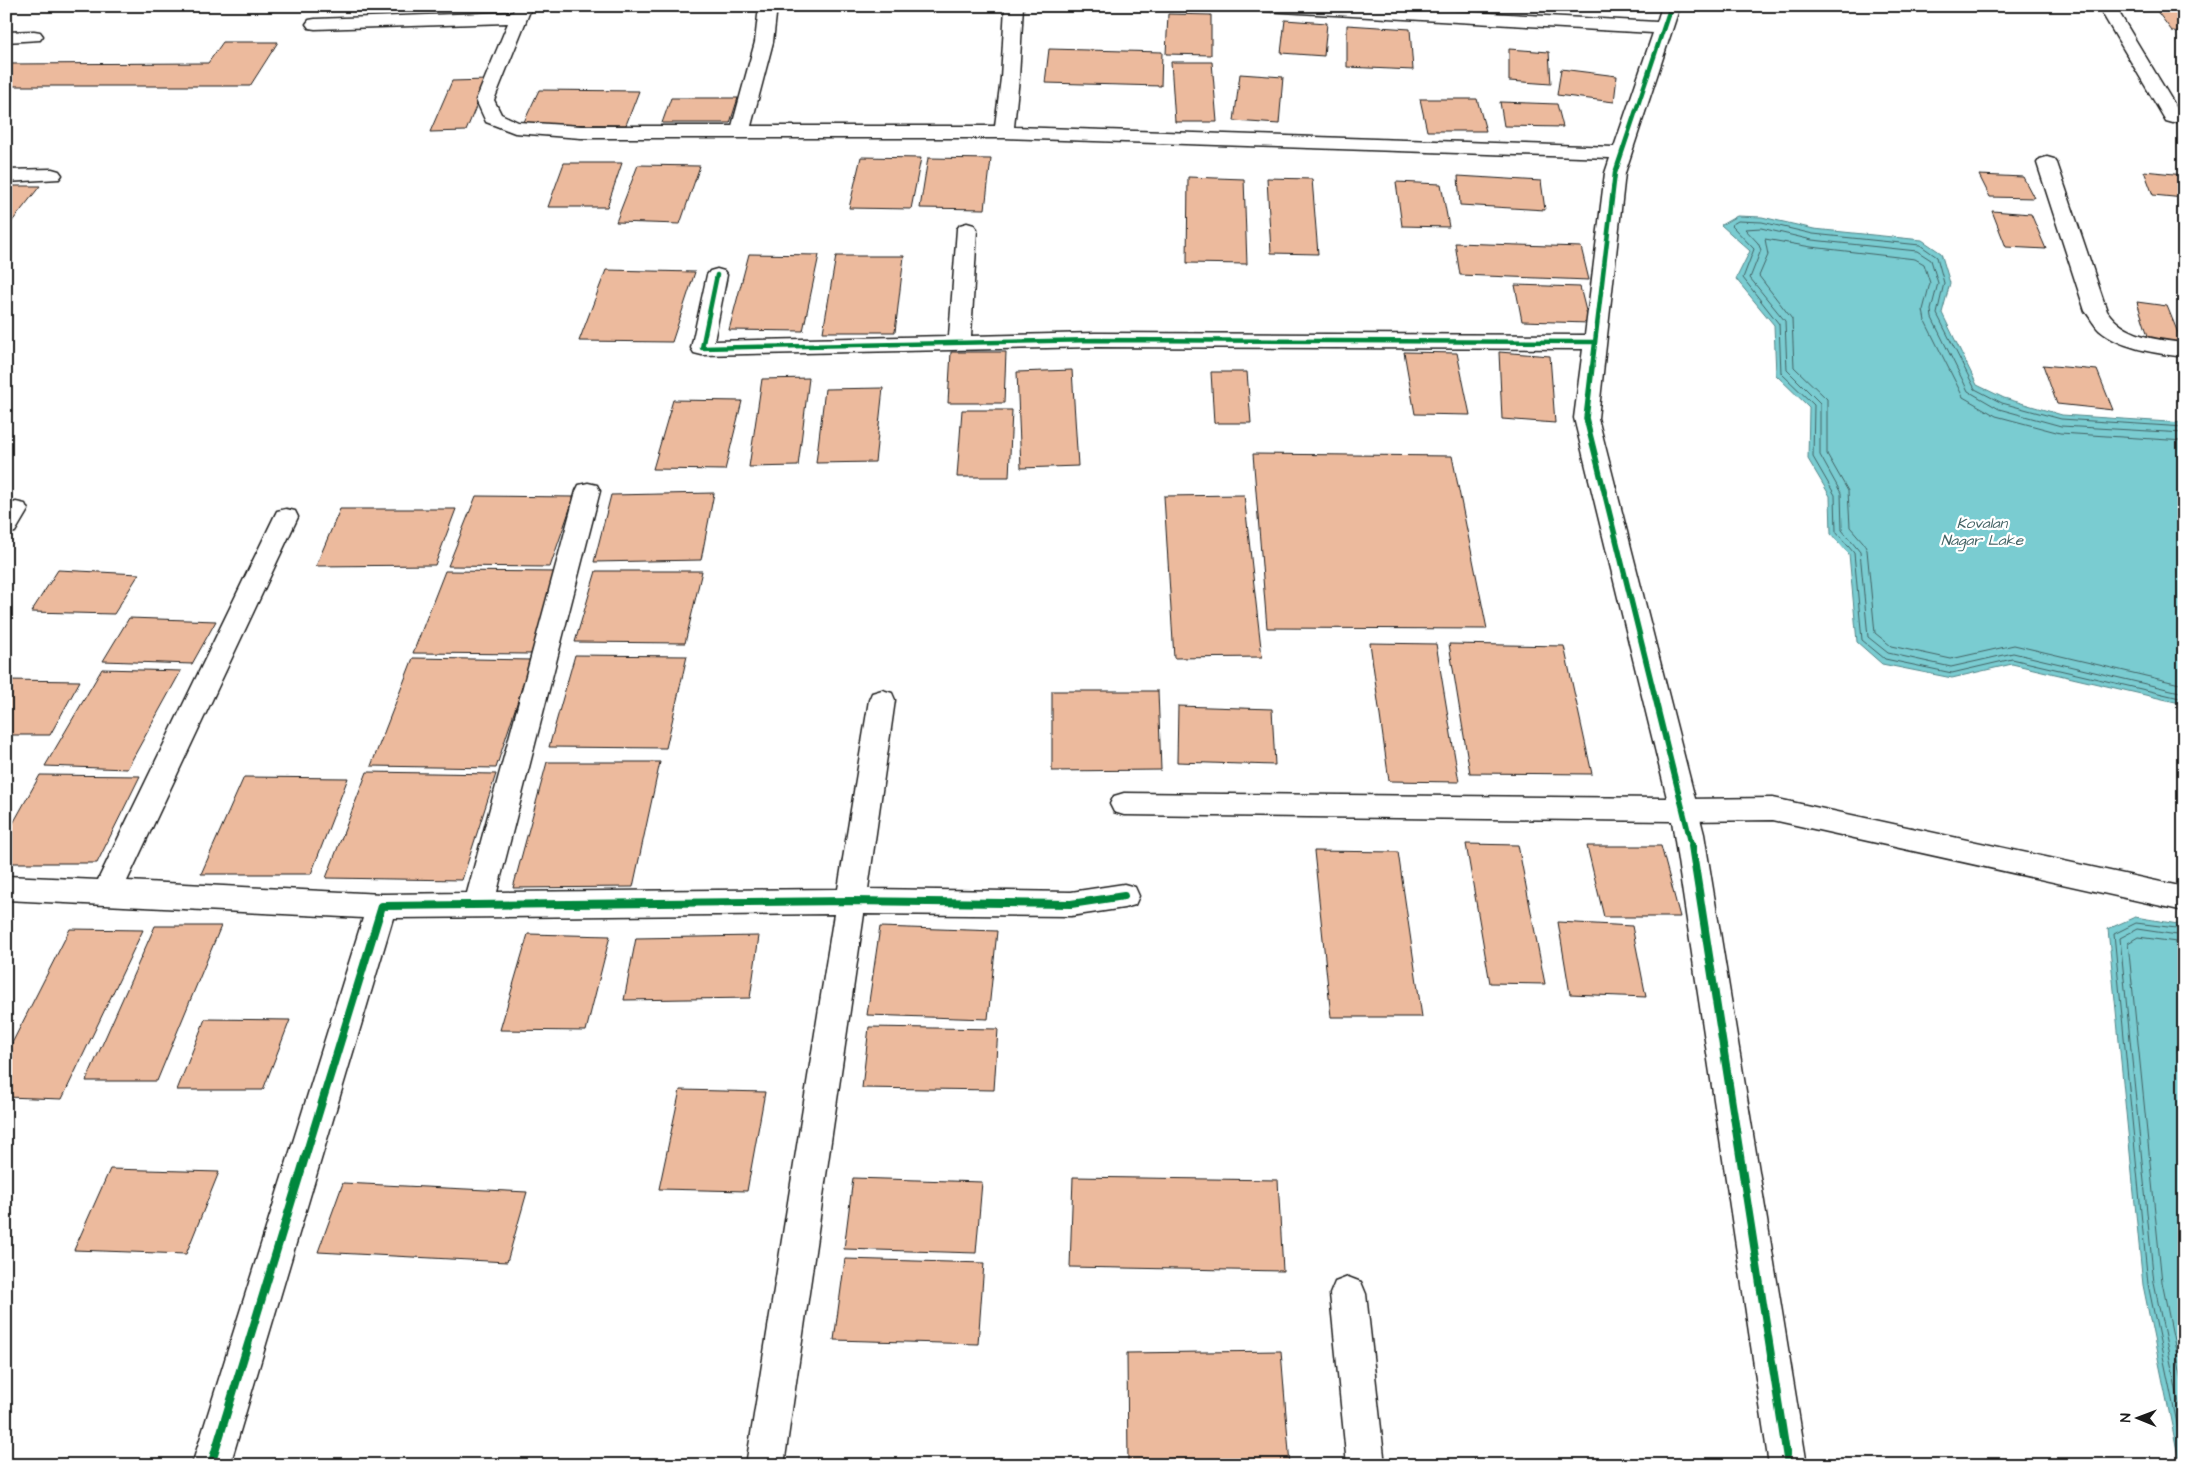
<svg xmlns="http://www.w3.org/2000/svg" width="2190" height="1471" font-family="'Architects Daughter',sans-serif">
  <style>
    .water { fill: #7accd1; stroke: #548689 }
    .lines { fill: none; stroke-linecap: round; stroke-linejoin: round }
    .shore { stroke: #426264; stroke-width: 1 }
    .building { fill: #ecba9d; stroke: #1c1c1c }
    .service-casing { stroke: #1c1c1c; stroke-width: 3 }
    .minor-casing { stroke: #1c1c1c; stroke-width: 3 }
    .service { fill: #fff; fill-rule: evenodd }
    .minor { fill: #fff; fill-rule: evenodd }
    .cycleway-far2-casing { stroke: #fff; stroke-width: 7 }
    .cycleway-far1-casing { stroke: #fff; stroke-width: 9 }
    .cycleway-casing { stroke: #fff; stroke-width: 11 }
    .cycleway-far2 { stroke: #00873e; stroke-width: 4.5 }
    .cycleway-far1 { stroke: #00873e; stroke-width: 5.5 }
    .cycleway { stroke: #00873e; stroke-width: 8 }
    .labels { text-anchor: middle; stroke-width: 4.5; stroke-linejoin: round; paint-order: stroke }
    .water-label { font-size: 15px; font-style: italic; fill: #426264; stroke: #fff }
  </style>
  <rect width="100%" height="100%" fill="#fff"/>
  <filter id="ink" filterUnits="userSpaceOnUse"><feTurbulence type="fractalNoise" baseFrequency=".02" numOctaves="2"/><feDisplacementMap in="SourceGraphic" scale="10" xChannelSelector="R" yChannelSelector="G"/><feConvolveMatrix kernelMatrix="1 2 1 2 8 2 1 2 1" color-interpolation-filters="sRGB"/></filter>
  <g filter="url(#ink)">
    <!-- water -->
    <g class="water">
      <polygon points="1737,216 1762,217 1814,229 1922,240 1941,253 1950,283 1942,313 1977,385 2004,398 2062,415 2184,423 2184,704 2012,664 1952,678 1882,664 1857,642 1849,554 1831,534 1830,496 1808,459 1809,407 1776,375 1774,325 1736,279 1750,251 1721,225"/>
      <polygon points="2135,917 2184,925 2184,1465 2180,1465 2143,1285 2108,929"/>
    </g>
    <g class="lines">
      <!-- shore -->
      <g class="shore">
        <polyline points="2184,427 2061,419 2002,403 1975,389 1937,314 1944,283 1937,257 1920,245 1813,234 1762,222 1738,221 1731,225 1754,249 1743,278 1779,324 1781,373 1814,405 1813,457 1835,495 1836,532 1854,553 1862,640 1885,659 1952,673 2012,659 2184,699"/>
        <polyline points="2184,433 2061,426 1999,409 1968,391 1932,318 1931,310 1938,283 1931,260 1917,251 1812,240 1761,228 1745,229 1758,243 1761,250 1750,278 1785,321 1787,370 1820,403 1820,455 1841,493 1842,530 1860,552 1868,637 1888,653 1951,667 2013,653 2184,693"/>
        <polyline points="2184,441 2060,433 1996,416 1963,397 1925,321 1923,310 1930,283 1924,264 1915,259 1811,247 1765,239 1768,255 1759,276 1792,319 1794,367 1827,399 1827,454 1848,491 1850,527 1863,542 1867,550 1875,633 1891,646 1951,659 2014,645 2184,685"/>
        <polyline points="2184,929 2136,923 2114,934 2148,1284 2184,1457"/>
        <polyline points="2184,936 2137,929 2120,938 2154,1283 2184,1427"/>
        <polyline points="2184,943 2138,937 2128,943 2162,1282 2184,1390"/>
      </g>
    </g>
    <!-- building -->
    <g class="building">
      <polygon points="1061,6 1119,6 1119,7 1061,8"/>
      <polygon points="2156,10 2184,11 2184,32 2172,31"/>
      <polygon points="1168,14 1211,15 1211,55 1166,54"/>
      <polygon points="1285,20 1327,23 1324,56 1281,53"/>
      <polygon points="1347,25 1410,29 1413,70 1347,67"/>
      <polygon points="223,42 278,42 250,86 6,86 6,64 208,63"/>
      <polygon points="1049,49 1162,52 1161,86 1045,83"/>
      <polygon points="1509,49 1549,52 1551,84 1509,81"/>
      <polygon points="1171,62 1212,62 1217,122 1175,122"/>
      <polygon points="1561,69 1617,76 1614,102 1557,95"/>
      <polygon points="1240,74 1283,77 1279,124 1234,121"/>
      <polygon points="487,80 466,131 430,132 452,81"/>
      <polygon points="539,90 639,91 626,125 523,124"/>
      <polygon points="671,98 738,98 730,123 662,123"/>
      <polygon points="1420,99 1477,99 1486,131 1427,131"/>
      <polygon points="1500,102 1557,104 1563,127 1504,126"/>
      <polygon points="861,157 921,158 911,209 849,208"/>
      <polygon points="928,158 991,159 985,209 920,208"/>
      <polygon points="564,163 622,163 607,207 548,207"/>
      <polygon points="638,165 700,166 680,224 616,222"/>
      <polygon points="2144,171 2184,175 2184,198 2153,195"/>
      <polygon points="1979,175 2023,177 2034,198 1990,197"/>
      <polygon points="1458,176 1541,181 1545,210 1460,205"/>
      <polygon points="1188,177 1244,179 1247,264 1187,263"/>
      <polygon points="1267,178 1312,179 1318,254 1271,253"/>
      <polygon points="1396,182 1441,184 1449,227 1402,226"/>
      <polygon points="6,186 40,186 10,224 6,224"/>
      <polygon points="1992,211 2031,214 2046,249 2006,247"/>
      <polygon points="1455,243 1581,247 1589,280 1460,275"/>
      <polygon points="749,254 819,255 803,331 729,330"/>
      <polygon points="836,256 904,256 895,332 823,332"/>
      <polygon points="606,270 695,272 672,342 579,341"/>
      <polygon points="1515,285 1580,287 1589,323 1522,321"/>
      <polygon points="2137,302 2167,306 2183,345 2150,342"/>
      <polygon points="951,352 1006,352 1004,403 948,403"/>
      <polygon points="1404,352 1457,353 1470,415 1415,414"/>
      <polygon points="1499,352 1550,356 1555,423 1502,419"/>
      <polygon points="2043,365 2097,370 2113,410 2057,404"/>
      <polygon points="1072,370 1078,466 1021,468 1017,372"/>
      <polygon points="1211,372 1247,372 1251,423 1214,423"/>
      <polygon points="809,378 798,466 749,467 762,379"/>
      <polygon points="883,388 875,462 816,463 825,389"/>
      <polygon points="673,400 742,401 725,470 653,469"/>
      <polygon points="962,410 1012,410 1009,477 957,477"/>
      <polygon points="1253,454 1452,456 1487,629 1267,628"/>
      <polygon points="714,493 701,560 594,562 611,495"/>
      <polygon points="1244,495 1262,657 1174,658 1164,496"/>
      <polygon points="476,496 574,497 550,567 448,566"/>
      <polygon points="340,509 456,509 435,565 316,566"/>
      <polygon points="58,570 139,574 114,614 31,612"/>
      <polygon points="445,571 558,572 531,654 413,653"/>
      <polygon points="596,571 702,571 685,643 575,642"/>
      <polygon points="129,618 216,621 192,664 103,661"/>
      <polygon points="1370,643 1436,644 1459,782 1389,781"/>
      <polygon points="1449,644 1564,646 1592,774 1470,773"/>
      <polygon points="575,655 687,656 666,748 549,747"/>
      <polygon points="413,658 531,660 496,768 371,766"/>
      <polygon points="102,669 181,671 127,769 45,766"/>
      <polygon points="6,680 80,681 50,735 6,735"/>
      <polygon points="1052,691 1158,691 1161,770 1052,771"/>
      <polygon points="1178,706 1272,709 1275,765 1177,762"/>
      <polygon points="547,762 660,762 633,887 513,888"/>
      <polygon points="367,772 496,774 462,880 326,878"/>
      <polygon points="40,775 140,776 97,863 6,863 6,836"/>
      <polygon points="244,777 348,778 311,874 201,874"/>
      <polygon points="1466,844 1518,845 1545,984 1490,983"/>
      <polygon points="1587,846 1661,846 1680,917 1604,917"/>
      <polygon points="1314,851 1398,852 1422,1017 1331,1017"/>
      <polygon points="1558,922 1632,926 1646,997 1570,994"/>
      <polygon points="155,926 221,926 157,1081 86,1081"/>
      <polygon points="880,927 997,931 988,1019 867,1015"/>
      <polygon points="70,929 143,930 62,1099 6,1097 6,1055"/>
      <polygon points="528,934 610,936 586,1031 500,1030"/>
      <polygon points="759,936 750,998 624,1000 636,938"/>
      <polygon points="205,1019 290,1020 263,1090 177,1090"/>
      <polygon points="869,1027 998,1029 994,1090 862,1088"/>
      <polygon points="680,1090 765,1092 747,1191 659,1189"/>
      <polygon points="110,1169 219,1172 186,1254 74,1250"/>
      <polygon points="1073,1177 1278,1180 1283,1271 1070,1267"/>
      <polygon points="853,1178 982,1182 976,1253 844,1249"/>
      <polygon points="343,1183 527,1192 507,1262 318,1252"/>
      <polygon points="845,1259 984,1263 978,1344 834,1340"/>
      <polygon points="1281,1351 1290,1465 1128,1465 1127,1353"/>
    </g>
    <g class="lines">
      <defs>
        <g id="service">
          <polygon points="34,31 40,32 43,36 40,40 6,42 6,32"/>
          <polygon points="1773,798 2184,887 2184,911 1773,820 1684,821 1674,818 1670,810 1674,802 1684,799"/>
        </g>
        <g id="minor">
          <polygon points="515,6 532,6 494,100 501,114 518,122 581,126 732,126 755,42 759,6 777,6 773,42 751,126 995,126 1001,78 1005,6 1023,6 1019,78 1014,127 1614,147 1653,33 1262,11 1256,10 1254,6 1361,6 1657,22 1662,6 1680,6 1625,173 1598,418 1704,834 1807,1465 1769,1465 1672,821 1124,815 1114,812 1110,804 1114,796 1124,793 1667,798 1574,418 1583,349 1095,347 702,355 694,353 691,348 707,275 710,271 717,269 724,271 727,275 714,341 949,336 957,229 960,225 967,223 974,225 977,229 971,336 1095,333 1585,335 1605,173 1610,158 1004,138 581,138 515,133 486,122 476,100 508,23 315,29 309,28 306,24 309,20 315,19 513,12"/>
          <polygon points="2098,6 2115,6 2182,117 2180,121 2173,123 2166,121"/>
          <path d="M2047 157 2054 159 2057 163 2107 311C2124 336 2156 340 2184 343V357C2156 353 2121 349 2099 330 2094 325 2090 317 2085 311L2037 163 2040 159Z"/>
          <polygon points="52,169 59,171 62,175 59,179 6,182 6,170"/>
          <polygon points="588,483 597,485 600,491 497,892 838,889 869,700 872,693 882,690 892,693 895,700 868,889 1071,892 1124,884 1135,887 1139,896 1135,905 1124,908 1071,916 864,914 784,1465 746,1465 834,914 393,918 230,1465 192,1465 363,918 6,900 6,876 98,880 274,517 277,511 286,509 295,511 298,517 127,881 382,894 467,893 576,491 579,485"/>
          <polygon points="16,502 25,504 28,510 15,532 6,534 6,506"/>
          <polygon points="1348,1277 1361,1282 1366,1294 1385,1465 1347,1465 1330,1294 1335,1282"/>
        </g>
      </defs>
      <!-- service casing -->
      <use href="#service" class="service-casing"/>
      <!-- minor casing -->
      <use href="#minor" class="minor-casing"/>
      <!-- service -->
      <use href="#service" class="service"/>
      <!-- minor -->
      <use href="#minor" class="minor"/>
      <defs>
        <g id="cycleway-far2">
          <polyline points="717,275 702,348 1095,340 1595,342"/>
          <polyline points="1592,368 1615,173 1671,6"/>
        </g>
        <polyline id="cycleway-far1" points="1592,367 1586,418 1692,847"/>
        <g id="cycleway">
          <polyline points="1692,846 1788,1465"/>
          <polyline points="211,1465 382,906 851,901 1071,904 1124,896"/>
        </g>
      </defs>
      <!-- cycleway-far2 casing -->
      <use href="#cycleway-far2" class="cycleway-far2-casing"/>
      <!-- cycleway-far1 casing -->
      <use href="#cycleway-far1" class="cycleway-far1-casing"/>
      <!-- cycleway casing -->
      <use href="#cycleway" class="cycleway-casing"/>
      <!-- cycleway-far2 -->
      <use href="#cycleway-far2" class="cycleway-far2"/>
      <!-- cycleway-far1 -->
      <use href="#cycleway-far1" class="cycleway-far1"/>
      <!-- cycleway -->
      <use href="#cycleway" class="cycleway"/>
    </g>
  </g>
  <g class="labels">
    <!-- water labels -->
    <g class="water-label">
      <text x="1982" y="528">Kovalan<tspan x="1982" dy="17">Nagar Lake</tspan></text>
    </g>
  </g>
  <!-- margin -->
  <rect width="2190" height="1471" fill="none" stroke="#fff" stroke-width="25"/>
  <rect x="12" y="12" width="2165" height="1446" fill="none" stroke="#1c1c1c" stroke-width="2" filter="url(#ink)"/>
  <!-- north arrow -->
  <g transform="translate(2138 1418) rotate(271)" stroke="#ffffff" stroke-width="4" paint-order="stroke">
  <path d="M0-4L9 19L0 12L-9 19Z" fill="#1c1c1c"/>
  <text y="-8" font-size="14" font-weight="bold" text-anchor="middle" fill="#1c1c1c">N</text>
  </g>
</svg>
